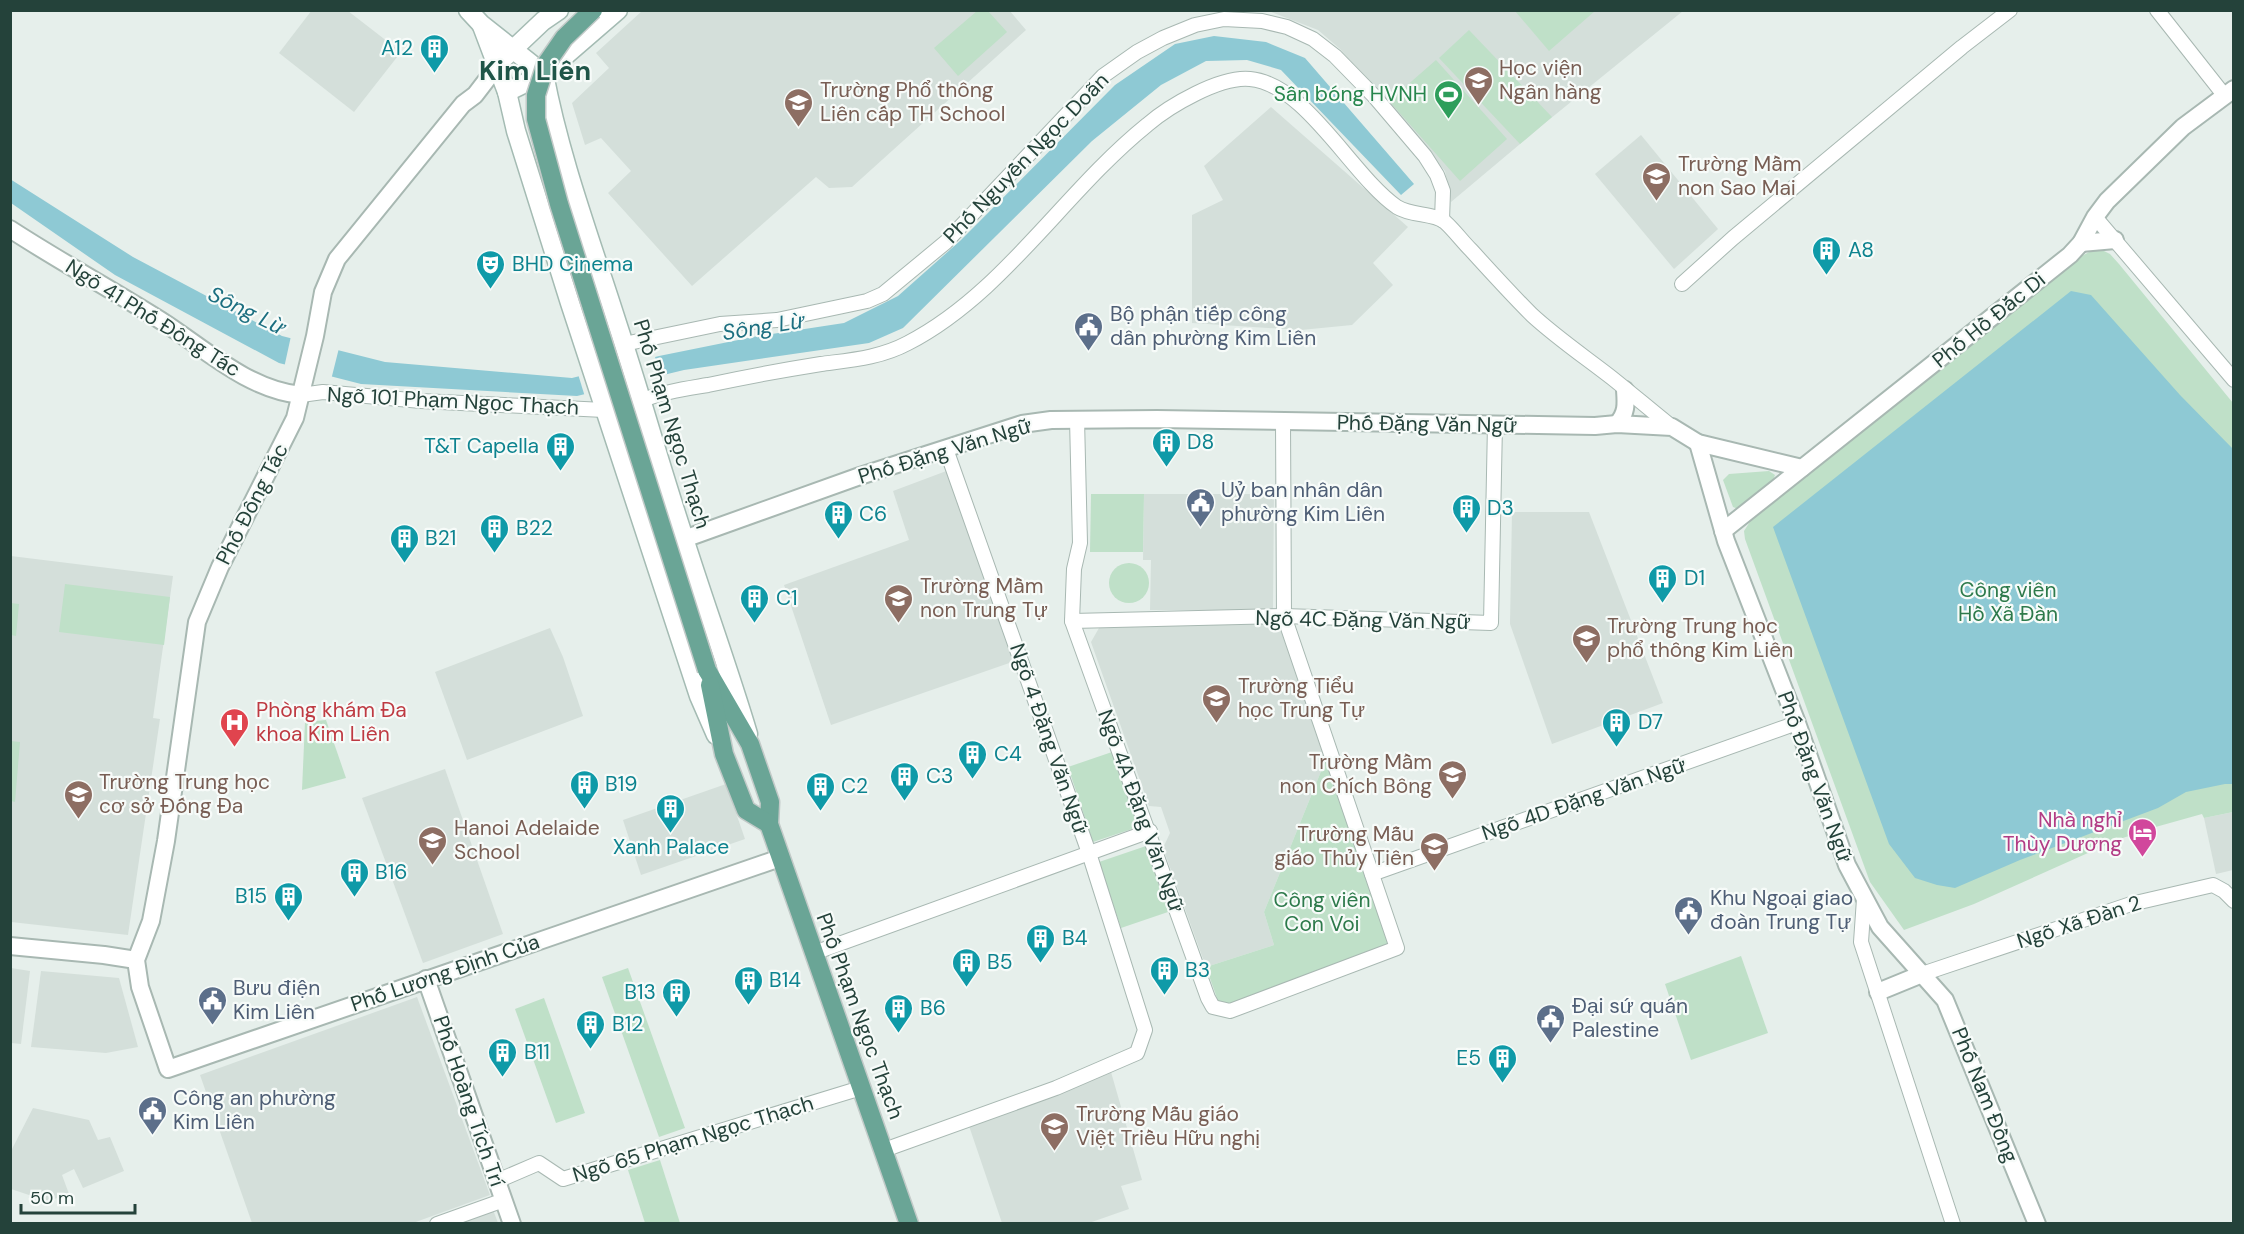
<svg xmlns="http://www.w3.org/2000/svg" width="2244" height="1234" font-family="'DM Sans',sans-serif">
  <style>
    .built { fill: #d4dfda }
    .green { fill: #bfe0c8 }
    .water { fill: #8ec9d4 }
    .pier { fill: #e6efeb }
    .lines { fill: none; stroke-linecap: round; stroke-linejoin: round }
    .minor-casing { stroke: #a8b8b2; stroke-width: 16 }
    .tertiary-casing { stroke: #a8b8b2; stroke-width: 20 }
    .secondary-casing { stroke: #a4bbb3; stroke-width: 21 }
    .primary-casing { stroke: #c2cac8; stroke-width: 21 }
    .minor { stroke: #fff; stroke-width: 14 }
    .tertiary { stroke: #fff; stroke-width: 16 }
    .secondary { stroke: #fff; stroke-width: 18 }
    .primary { stroke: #6aa596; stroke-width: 18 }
    .primary-bridge-casing { stroke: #c2cac8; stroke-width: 21; stroke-linecap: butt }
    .primary-bridge { stroke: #6aa596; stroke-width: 18 }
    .labels { text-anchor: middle; stroke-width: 4.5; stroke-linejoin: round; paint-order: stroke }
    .culture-label { font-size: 21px; fill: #0d838f; stroke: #f7fbf9; text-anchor: start }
    .education-label { font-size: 21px; fill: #785e54; stroke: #f7fbf9; text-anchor: start }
    .leisure-label { font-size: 21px; fill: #27864d; stroke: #f7fbf9; text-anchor: end }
    .street-label { font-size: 21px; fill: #24423a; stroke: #f7fbf9 }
    .service-label { font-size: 21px; fill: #4e5e75; stroke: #f7fbf9; text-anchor: start }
    .park-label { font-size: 21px; fill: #2d7a4b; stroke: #f7fbf9 }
    .health-label { font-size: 21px; fill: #be3a42; stroke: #f7fbf9; text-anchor: start }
    .hotel-label { font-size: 21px; fill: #b23c85; stroke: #f7fbf9; text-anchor: end }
    .water-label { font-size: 22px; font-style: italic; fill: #1c6f80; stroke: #f7fbf9 }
    .district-label { font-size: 27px; font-weight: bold; fill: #1f5548; stroke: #f7fbf9 }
  </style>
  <rect width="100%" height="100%" fill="#e6efeb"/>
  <!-- built -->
  <g class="built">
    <polygon points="312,10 348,11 401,52 354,112 279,53"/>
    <polygon points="1009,10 1026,30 852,187 829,188 816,177 692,286 608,193 631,171 601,138 585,145 572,103 609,68 596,53 642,11"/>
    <polygon points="1269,11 1683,11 1545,123 1451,202 1445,171 1340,49 1318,30"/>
    <polygon points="1271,107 1408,227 1373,263 1393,285 1352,325 1301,330 1192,323 1192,215 1223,200 1204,166"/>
    <polygon points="1641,135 1718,229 1674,269 1595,174"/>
    <polygon points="949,470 1015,661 831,725 784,585 909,540 893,491"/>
    <polygon points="1144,494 1274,494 1273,610 1150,610 1151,560 1143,560"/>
    <polygon points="1512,512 1589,512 1663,703 1552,744 1510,624"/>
    <polygon points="11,556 173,576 153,718 160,719 128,935 11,922"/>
    <polygon points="1272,622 1282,633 1326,759 1264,912 1274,945 1206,967 1163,848 1170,833 1161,807 1149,806 1091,642 1099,628"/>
    <polygon points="550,628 563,657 583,716 467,760 435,672"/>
    <polygon points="445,769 503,934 423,963 362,798"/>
    <polygon points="726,784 745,839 641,875 623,820"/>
    <polygon points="2233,812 2233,870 2216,874 2204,818"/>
    <polygon points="11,968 30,971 21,1044 11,1043"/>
    <polygon points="41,971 119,978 138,1047 106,1053 31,1047"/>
    <polygon points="417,997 490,1195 413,1223 252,1223 200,1075"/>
    <polygon points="1111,1072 1142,1180 1121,1186 1129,1209 1089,1223 1002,1223 968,1123"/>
    <polygon points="33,1108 89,1120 98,1140 110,1137 124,1171 83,1188 74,1169 62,1175 69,1194 42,1203 35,1197 11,1189 11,1151"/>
    <polygon points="492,1207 498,1223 448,1224"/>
  </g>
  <!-- green -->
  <g class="green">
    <polygon points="977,11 988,11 1007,32 958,76 934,48"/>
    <polygon points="1515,11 1595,11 1549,51"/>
    <polygon points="1469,30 1552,117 1520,144 1439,58"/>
    <polygon points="1436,60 1507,139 1460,181 1389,101"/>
    <polygon points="2102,250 2110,254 2119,264 2233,403 2233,812 2204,818 2202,814 2152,828 2117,840 1974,904 1904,930 1870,882 1745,539 1744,531 1753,517 2080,257 2091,251"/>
    <polygon points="1769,471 1775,475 1773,480 1738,509 1733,507 1723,480 1729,474"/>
    <polygon points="1091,494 1144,494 1143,552 1090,552"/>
    <circle cx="1129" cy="583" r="20"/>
    <polygon points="65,584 170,597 164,645 59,632"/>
    <polygon points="11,603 19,604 16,636 11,635"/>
    <polygon points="326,720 346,778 302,790 305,722"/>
    <polygon points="11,741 20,742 15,802 11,801"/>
    <polygon points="1112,752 1138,827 1093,842 1068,767"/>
    <polygon points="1326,759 1389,945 1228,1005 1218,1001 1206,967 1274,945 1264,912"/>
    <polygon points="1146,846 1168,912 1121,928 1099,862"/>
    <polygon points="1741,956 1768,1033 1691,1060 1665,984"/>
    <polygon points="628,968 685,1128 659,1137 602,977"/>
    <polygon points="544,998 585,1113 556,1123 515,1009"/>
    <polygon points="660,1160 680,1223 645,1223 628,1170"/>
  </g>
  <!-- water -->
  <g class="water">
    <polygon points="1214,36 1266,42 1305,58 1414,184 1401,195 1281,70 1247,60 1206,61 1161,85 1092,141 903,328 869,343 684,370 577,396 361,384 279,363 115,275 11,203 10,179 133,257 282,336 385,362 572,378 659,356 758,336 844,323 898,296 961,240 1115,85 1175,44"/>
    <polygon points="2071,291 2091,295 2180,395 2233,449 2233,784 2225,784 2186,792 2158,808 2020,860 1955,888 1937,885 1915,878 1889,844 1773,527"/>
  </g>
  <!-- pier -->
  <g class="pier">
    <polygon points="291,336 339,348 331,380 284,368"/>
    <polygon points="654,354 662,378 585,397 578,374"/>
  </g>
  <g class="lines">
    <defs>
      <g id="minor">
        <polyline points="2157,10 2224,95"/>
        <polyline points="2095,217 2234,380"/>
        <polyline points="1682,284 1733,238 1962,47 2010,10"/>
        <polyline points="624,344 720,324 777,320 867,301 883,294 946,242 1103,76 1137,52 1163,38 1195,25 1224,19 1262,21 1287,27 1313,39 1335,56 1374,96 1425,156 1437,175 1443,191 1442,220"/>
        <polyline points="301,395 323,392 421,401 604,410"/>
        <path d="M640 401C663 392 685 389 708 385 746 377 783 370 821 364 851 360 880 358 908 343 1003 294 1064 192 1147 125 1169 106 1220 76 1250 79 1306 84 1352 176 1397 207 1411 216 1434 213 1445 222 1454 230 1462 241 1471 250 1491 272 1511 294 1532 315 1557 338 1585 357 1612 378 1632 394 1652 411 1672 427"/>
        <polyline points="1077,419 1080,543 1074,569 1072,621 1208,998 1213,1007 1230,1011 1397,948 1284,616 1283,422"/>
        <polyline points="1072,621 1284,616 1491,623 1495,424"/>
        <polyline points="1372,874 1797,723"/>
        <polyline points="1864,899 1861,942 1953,1224"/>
        <polyline points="814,953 1150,831"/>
        <polyline points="1922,974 2131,904 2213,885 2224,891 2234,901"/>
        <polyline points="884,1150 1056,1088 1137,1053 1145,1030 1089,853 946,449"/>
        <polyline points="497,1181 539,1163 563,1179 861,1088"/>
        <polyline points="437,1224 504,1200"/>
      </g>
      <g id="tertiary">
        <polyline points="498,65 475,95 463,104 337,259 323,292 315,336 295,418 220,567 197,622 166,841 151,921 136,960 140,987 168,1069 780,858"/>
        <path d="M10 229C59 261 111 289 160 320 204 348 248 390 301 395"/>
        <polyline points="2081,243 2115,240"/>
        <path d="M1617 424C1627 413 1626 404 1625 390"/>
        <polyline points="1698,443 1726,541 1797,723 1847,865 1880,927 1945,1000 2037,1224"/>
        <polyline points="1723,531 2070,255 2081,243 2095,217 2107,201 2183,127 2234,89"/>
        <polyline points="684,539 860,476 1022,424 1051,420 1157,419 1595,426 1617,424 1672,427 1698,443 1802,468"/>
        <polyline points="10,946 104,955 136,960"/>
        <polyline points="426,979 512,1224"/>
        <polyline points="1878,992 1922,974"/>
      </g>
      <g id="secondary">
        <path d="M468 10 481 24 544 74C560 159 591 241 617 323 640 393 660 465 683 535 704 602 728 667 748 734"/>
        <polyline points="482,26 507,92 516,131 570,303 699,696 716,735"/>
        <polyline points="505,57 543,21 559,10"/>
        <polyline points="507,92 544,74 618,10"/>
      </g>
      <g id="primary">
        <polyline points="707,670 750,744 770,802 769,824 909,1224"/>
        <polyline points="710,685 724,754 746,810 769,824"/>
      </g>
    </defs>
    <!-- minor casing -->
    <use href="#minor" class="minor-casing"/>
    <!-- tertiary casing -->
    <use href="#tertiary" class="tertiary-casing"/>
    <!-- secondary casing -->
    <use href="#secondary" class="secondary-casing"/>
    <!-- primary casing -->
    <use href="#primary" class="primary-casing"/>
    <!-- minor -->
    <use href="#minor" class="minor"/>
    <!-- tertiary -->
    <use href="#tertiary" class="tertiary"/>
    <!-- secondary -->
    <use href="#secondary" class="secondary"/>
    <!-- primary -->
    <use href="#primary" class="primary"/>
    <defs>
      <polyline id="primary-bridge" points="593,10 564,38 546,64 536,95 536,119 559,204 707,670"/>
    </defs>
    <!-- primary-bridge casing -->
    <use href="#primary-bridge" class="primary-bridge-casing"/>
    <!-- primary-bridge -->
    <use href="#primary-bridge" class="primary-bridge"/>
  </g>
  <!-- icons -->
  <defs>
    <symbol id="building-pin" viewBox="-11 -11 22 30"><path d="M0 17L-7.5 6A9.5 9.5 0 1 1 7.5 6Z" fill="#0f9aa8" stroke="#f7fbf9"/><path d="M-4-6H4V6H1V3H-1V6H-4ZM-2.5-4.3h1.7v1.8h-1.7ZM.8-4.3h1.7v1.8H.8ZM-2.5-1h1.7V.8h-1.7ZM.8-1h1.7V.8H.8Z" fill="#fff"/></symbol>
    <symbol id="university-pin" viewBox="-11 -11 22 30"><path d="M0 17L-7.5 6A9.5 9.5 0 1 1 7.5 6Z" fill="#8d6e63" stroke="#f7fbf9"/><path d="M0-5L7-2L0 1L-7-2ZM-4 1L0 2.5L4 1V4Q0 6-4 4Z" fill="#fff"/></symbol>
    <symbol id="stadium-pin" viewBox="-11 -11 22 30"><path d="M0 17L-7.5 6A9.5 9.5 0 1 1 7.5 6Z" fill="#2e9e5b" stroke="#f7fbf9"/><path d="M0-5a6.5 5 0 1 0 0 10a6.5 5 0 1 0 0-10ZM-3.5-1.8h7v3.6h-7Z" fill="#fff"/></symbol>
    <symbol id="school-pin" viewBox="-11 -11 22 30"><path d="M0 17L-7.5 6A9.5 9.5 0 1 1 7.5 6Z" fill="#8d6e63" stroke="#f7fbf9"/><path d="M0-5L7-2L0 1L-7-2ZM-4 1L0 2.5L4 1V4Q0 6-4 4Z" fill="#fff"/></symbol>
    <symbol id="theatre-pin" viewBox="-11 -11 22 30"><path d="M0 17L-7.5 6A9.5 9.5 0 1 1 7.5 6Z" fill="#0f9aa8" stroke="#f7fbf9"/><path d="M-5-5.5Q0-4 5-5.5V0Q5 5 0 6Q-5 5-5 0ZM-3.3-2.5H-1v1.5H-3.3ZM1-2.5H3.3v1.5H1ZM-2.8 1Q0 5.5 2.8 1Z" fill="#fff"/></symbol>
    <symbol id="civic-pin" viewBox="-11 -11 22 30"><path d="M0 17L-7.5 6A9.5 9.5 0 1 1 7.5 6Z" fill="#5c6f8a" stroke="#f7fbf9"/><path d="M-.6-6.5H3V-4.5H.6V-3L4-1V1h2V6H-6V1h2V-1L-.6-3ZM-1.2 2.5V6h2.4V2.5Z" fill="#fff"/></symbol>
    <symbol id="hospital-pin" viewBox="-11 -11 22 30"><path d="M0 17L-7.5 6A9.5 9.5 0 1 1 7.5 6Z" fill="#e0444e" stroke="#f7fbf9"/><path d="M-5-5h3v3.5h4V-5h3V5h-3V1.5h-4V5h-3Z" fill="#fff"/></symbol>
    <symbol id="hotel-pin" viewBox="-11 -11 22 30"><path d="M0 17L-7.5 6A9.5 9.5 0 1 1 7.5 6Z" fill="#d1479c" stroke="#f7fbf9"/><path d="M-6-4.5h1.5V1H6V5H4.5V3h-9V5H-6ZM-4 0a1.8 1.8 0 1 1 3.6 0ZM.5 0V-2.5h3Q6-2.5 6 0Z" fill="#fff"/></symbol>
  </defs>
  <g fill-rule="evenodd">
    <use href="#building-pin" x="418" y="32" width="33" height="45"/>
    <use href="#university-pin" x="1462" y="64" width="33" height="45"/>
    <use href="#stadium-pin" x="1432" y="78" width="33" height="45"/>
    <use href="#school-pin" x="782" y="86" width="33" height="45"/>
    <use href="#school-pin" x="1640" y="160" width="33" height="45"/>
    <use href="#building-pin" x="1810" y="234" width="33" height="45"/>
    <use href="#theatre-pin" x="474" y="248" width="33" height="45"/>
    <use href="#civic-pin" x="1072" y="310" width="33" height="45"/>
    <use href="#building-pin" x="1150" y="426" width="33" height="45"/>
    <use href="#building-pin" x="544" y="430" width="33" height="45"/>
    <use href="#civic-pin" x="1184" y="486" width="33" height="45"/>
    <use href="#building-pin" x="1450" y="492" width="33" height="45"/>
    <use href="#building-pin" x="822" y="498" width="33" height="45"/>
    <use href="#building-pin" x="478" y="512" width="33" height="45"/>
    <use href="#building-pin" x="388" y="522" width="33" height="45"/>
    <use href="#building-pin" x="1646" y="562" width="33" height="45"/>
    <use href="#building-pin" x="738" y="582" width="33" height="45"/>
    <use href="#school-pin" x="882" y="582" width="33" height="45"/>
    <use href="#school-pin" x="1570" y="622" width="33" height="45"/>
    <use href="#school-pin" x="1200" y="682" width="33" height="45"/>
    <use href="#hospital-pin" x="218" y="706" width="33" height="45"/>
    <use href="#building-pin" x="1600" y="706" width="33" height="45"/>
    <use href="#building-pin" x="956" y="738" width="33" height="45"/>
    <use href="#school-pin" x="1436" y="758" width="33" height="45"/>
    <use href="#building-pin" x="888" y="760" width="33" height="45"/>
    <use href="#building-pin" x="568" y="768" width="33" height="45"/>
    <use href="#building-pin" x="804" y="770" width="33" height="45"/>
    <use href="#school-pin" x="62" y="778" width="33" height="45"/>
    <use href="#building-pin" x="654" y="792" width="33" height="45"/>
    <use href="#hotel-pin" x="2126" y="816" width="33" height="45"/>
    <use href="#school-pin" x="416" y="824" width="33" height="45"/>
    <use href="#school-pin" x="1418" y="830" width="33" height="45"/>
    <use href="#building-pin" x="338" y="856" width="33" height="45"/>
    <use href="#building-pin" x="272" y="880" width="33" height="45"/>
    <use href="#civic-pin" x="1672" y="894" width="33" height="45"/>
    <use href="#building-pin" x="1024" y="922" width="33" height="45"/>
    <use href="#building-pin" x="950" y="946" width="33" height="45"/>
    <use href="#building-pin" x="1148" y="954" width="33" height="45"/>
    <use href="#building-pin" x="732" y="964" width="33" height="45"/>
    <use href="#building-pin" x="660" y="976" width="33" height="45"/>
    <use href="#civic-pin" x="196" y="984" width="33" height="45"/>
    <use href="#building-pin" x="882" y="992" width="33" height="45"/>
    <use href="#civic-pin" x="1534" y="1002" width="33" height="45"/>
    <use href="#building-pin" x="574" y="1008" width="33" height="45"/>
    <use href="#building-pin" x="486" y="1036" width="33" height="45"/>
    <use href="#building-pin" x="1486" y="1042" width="33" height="45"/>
    <use href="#civic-pin" x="136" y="1094" width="33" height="45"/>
    <use href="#school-pin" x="1038" y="1110" width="33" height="45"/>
  </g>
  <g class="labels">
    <!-- culture labels -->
    <g class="culture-label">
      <text x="413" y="55" text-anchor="end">A12</text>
      <text x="1848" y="257">A8</text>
      <text x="512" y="271">BHD Cinema</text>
      <text x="1187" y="449">D8</text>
      <text x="539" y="453" text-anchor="end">T&amp;T Capella</text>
      <text x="1487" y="515">D3</text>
      <text x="859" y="521">C6</text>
      <text x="516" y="535">B22</text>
      <text x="425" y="545">B21</text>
      <text x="1684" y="585">D1</text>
      <text x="776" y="605">C1</text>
      <text x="1638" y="729">D7</text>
      <text x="994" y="761">C4</text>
      <text x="926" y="783">C3</text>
      <text x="605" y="791">B19</text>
      <text x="841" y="793">C2</text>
      <text x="671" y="854" text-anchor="middle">Xanh Palace</text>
      <text x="375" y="879">B16</text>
      <text x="267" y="903" text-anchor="end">B15</text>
      <text x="1062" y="945">B4</text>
      <text x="987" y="969">B5</text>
      <text x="1185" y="977">B3</text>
      <text x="769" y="987">B14</text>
      <text x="656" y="999" text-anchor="end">B13</text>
      <text x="920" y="1015">B6</text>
      <text x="612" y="1031">B12</text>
      <text x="524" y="1059">B11</text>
      <text x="1481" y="1065" text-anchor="end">E5</text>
    </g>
    <!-- education labels -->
    <g class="education-label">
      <text x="1499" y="75">Học viện<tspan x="1499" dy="24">Ngân hàng</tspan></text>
      <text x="820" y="97">Trường Phổ thông<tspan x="820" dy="24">Liên cấp TH School</tspan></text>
      <text x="1678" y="171">Trường Mầm<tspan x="1678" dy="24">non Sao Mai</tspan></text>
      <text x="920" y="593">Trường Mầm<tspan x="920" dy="24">non Trung Tự</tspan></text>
      <text x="1607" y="633">Trường Trung học<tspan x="1607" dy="24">phổ thông Kim Liên</tspan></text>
      <text x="1238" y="693">Trường Tiểu<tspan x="1238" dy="24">học Trung Tự</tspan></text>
      <text x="1432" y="769" text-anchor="end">Trường Mầm<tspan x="1432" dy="24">non Chích Bông</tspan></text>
      <text x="99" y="789">Trường Trung học<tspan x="99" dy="24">cơ sở Đống Đa</tspan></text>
      <text x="454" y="835">Hanoi Adelaide<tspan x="454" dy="24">School</tspan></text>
      <text x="1414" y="841" text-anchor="end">Trường Mẫu<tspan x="1414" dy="24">giáo Thủy Tiên</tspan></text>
      <text x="1076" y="1121">Trường Mẫu giáo<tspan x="1076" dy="24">Việt Triều Hữu nghị</tspan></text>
    </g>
    <!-- leisure labels -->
    <g class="leisure-label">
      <text x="1427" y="101">Sân bóng HVNH</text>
    </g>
    <!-- street labels -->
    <g class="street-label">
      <text transform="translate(1026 158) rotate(-46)" y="7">Phố Nguyễn Ngọc Doãn</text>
      <text transform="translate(153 318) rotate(32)" y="7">Ngõ 41 Phố Đông Tác</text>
      <text transform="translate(1989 320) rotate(-39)" y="7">Phố Hồ Đắc Di</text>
      <text transform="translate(453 401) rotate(3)" y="7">Ngõ 101 Phạm Ngọc Thạch</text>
      <text transform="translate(672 424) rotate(73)" y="7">Phố Phạm Ngọc Thạch</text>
      <text transform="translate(1427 424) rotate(1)" y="7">Phố Đặng Văn Ngữ</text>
      <text transform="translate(945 451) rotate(-17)" y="7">Phố Đặng Văn Ngữ</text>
      <text transform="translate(252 504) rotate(-63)" y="7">Phố Đông Tác</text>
      <text transform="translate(1363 620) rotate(1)" y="7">Ngõ 4C Đặng Văn Ngữ</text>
      <text transform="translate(1049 739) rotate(71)" y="7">Ngõ 4 Đặng Văn Ngữ</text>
      <text transform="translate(1815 777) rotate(70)" y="7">Phố Đặng Văn Ngữ</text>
      <text transform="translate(1584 799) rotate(-19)" y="7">Ngõ 4D Đặng Văn Ngữ</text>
      <text transform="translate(1141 811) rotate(70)" y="7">Ngõ 4A Đặng Văn Ngữ</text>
      <text transform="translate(2079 922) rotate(-18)" y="7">Ngõ Xã Đàn 2</text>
      <text transform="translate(445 973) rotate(-19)" y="7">Phố Lương Định Của</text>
      <text transform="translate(860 1016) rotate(70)" y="7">Phố Phạm Ngọc Thạch</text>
      <text transform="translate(1985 1095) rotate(68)" y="7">Phố Nam Đồng</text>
      <text transform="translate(469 1101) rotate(71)" y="7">Phố Hoàng Tích Trí</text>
      <text transform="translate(693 1139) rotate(-17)" y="7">Ngõ 65 Phạm Ngọc Thạch</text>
    </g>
    <!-- service labels -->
    <g class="service-label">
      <text x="1110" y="321">Bộ phận tiếp công<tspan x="1110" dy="24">dân phường Kim Liên</tspan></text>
      <text x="1221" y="497">Uỷ ban nhân dân<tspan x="1221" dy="24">phường Kim Liên</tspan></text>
      <text x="1710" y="905">Khu Ngoại giao<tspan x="1710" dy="24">đoàn Trung Tự</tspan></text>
      <text x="233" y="995">Bưu điện<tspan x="233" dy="24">Kim Liên</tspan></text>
      <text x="1572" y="1013">Đại sứ quán<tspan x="1572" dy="24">Palestine</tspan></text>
      <text x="173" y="1105">Công an phường<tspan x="173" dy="24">Kim Liên</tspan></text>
    </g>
    <!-- park labels -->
    <g class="park-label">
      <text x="2008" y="597">Công viên<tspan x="2008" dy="24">Hồ Xã Đàn</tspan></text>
      <text x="1322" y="907">Công viên<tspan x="1322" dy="24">Con Voi</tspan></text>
    </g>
    <!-- health labels -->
    <g class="health-label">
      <text x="256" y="717">Phòng khám Đa<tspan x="256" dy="24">khoa Kim Liên</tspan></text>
    </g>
    <!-- hotel labels -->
    <g class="hotel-label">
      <text x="2122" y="827">Nhà nghỉ<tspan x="2122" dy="24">Thùy Dương</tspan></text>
    </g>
    <!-- water labels -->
    <g class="water-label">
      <text transform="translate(247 310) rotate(26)" y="8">Sông Lừ</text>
      <text transform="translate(763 326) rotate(-9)" y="8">Sông Lừ</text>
    </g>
    <!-- district labels -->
    <g class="district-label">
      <text x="535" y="80">Kim Liên</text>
    </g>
  </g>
  <!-- border -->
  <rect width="2244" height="1234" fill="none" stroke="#24423a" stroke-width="24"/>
  <!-- scale -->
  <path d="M21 1204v9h114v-9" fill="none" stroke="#24423a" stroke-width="3"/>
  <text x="30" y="1204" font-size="18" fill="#24423a" stroke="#f7fbf9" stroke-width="4.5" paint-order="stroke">50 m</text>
</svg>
